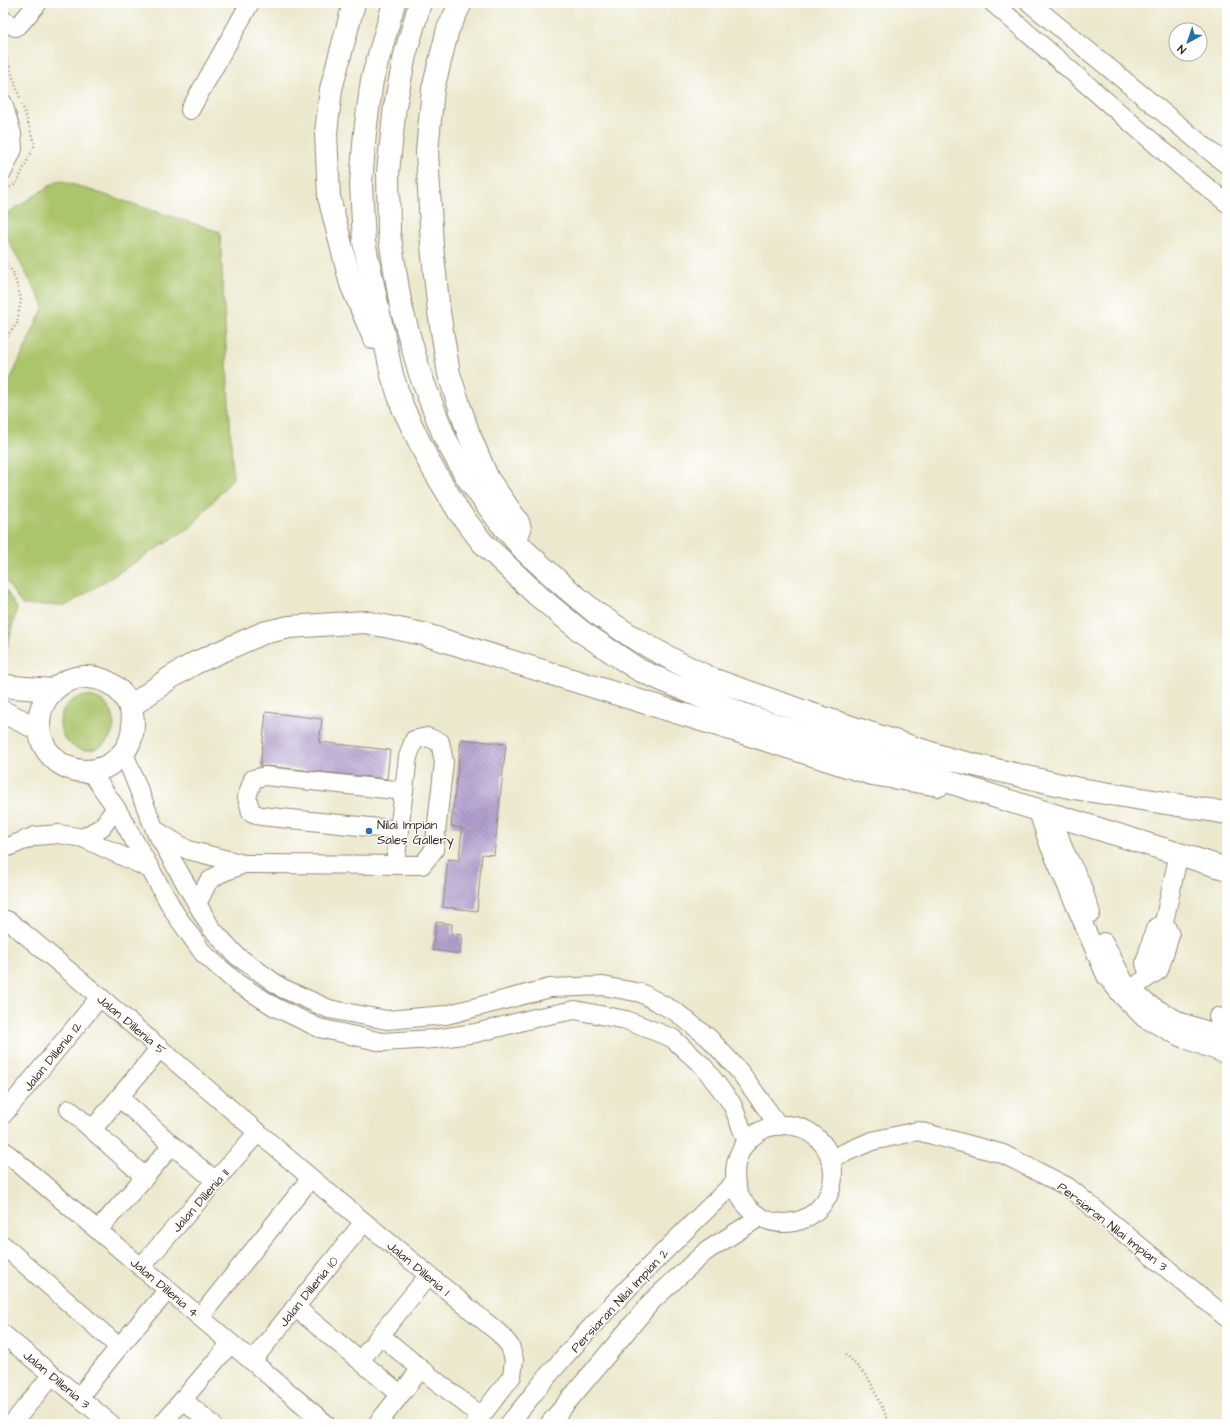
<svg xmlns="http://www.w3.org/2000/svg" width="1230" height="1427" font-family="'Architects Daughter',sans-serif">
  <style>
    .grass { fill: #abc56b; stroke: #737844 }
    .park { fill: url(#park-dots); stroke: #737844 }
    .building { fill: url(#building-back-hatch) }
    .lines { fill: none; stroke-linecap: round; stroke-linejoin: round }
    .minor-casing { stroke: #948976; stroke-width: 20 }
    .major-casing { stroke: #948976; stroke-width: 24 }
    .highway-casing { stroke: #948976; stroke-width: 24 }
    .path { stroke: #948976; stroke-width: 2.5; stroke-dasharray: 1 3; stroke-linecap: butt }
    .minor { stroke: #fff; stroke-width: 18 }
    .major { stroke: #fff; stroke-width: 22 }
    .highway { stroke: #fff; stroke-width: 22 }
    .poi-dot { fill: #1f6fb2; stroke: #fff; stroke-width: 1.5 }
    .labels { text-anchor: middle; stroke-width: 3; stroke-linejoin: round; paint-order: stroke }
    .poi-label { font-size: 13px; fill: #3b2a1e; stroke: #fff; text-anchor: start }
    .street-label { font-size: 13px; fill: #3b2a1e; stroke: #fff }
  </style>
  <defs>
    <pattern id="park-dots" width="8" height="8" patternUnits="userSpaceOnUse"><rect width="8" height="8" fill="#abc56b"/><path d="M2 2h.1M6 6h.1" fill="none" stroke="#94a95c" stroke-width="1.8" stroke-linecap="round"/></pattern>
    <pattern id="building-back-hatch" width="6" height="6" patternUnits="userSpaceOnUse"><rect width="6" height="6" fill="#b29fce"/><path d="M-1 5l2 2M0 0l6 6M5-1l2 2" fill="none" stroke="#9282a7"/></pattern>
  </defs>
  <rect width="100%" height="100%" fill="#fff"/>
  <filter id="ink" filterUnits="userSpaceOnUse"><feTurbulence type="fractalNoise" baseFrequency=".025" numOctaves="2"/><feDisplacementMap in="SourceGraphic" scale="8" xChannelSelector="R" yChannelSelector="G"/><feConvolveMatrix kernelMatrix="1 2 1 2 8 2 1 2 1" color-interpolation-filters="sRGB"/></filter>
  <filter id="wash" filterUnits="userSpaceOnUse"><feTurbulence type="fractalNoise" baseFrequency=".012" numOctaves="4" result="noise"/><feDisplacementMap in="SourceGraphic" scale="16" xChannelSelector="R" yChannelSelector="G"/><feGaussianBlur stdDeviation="0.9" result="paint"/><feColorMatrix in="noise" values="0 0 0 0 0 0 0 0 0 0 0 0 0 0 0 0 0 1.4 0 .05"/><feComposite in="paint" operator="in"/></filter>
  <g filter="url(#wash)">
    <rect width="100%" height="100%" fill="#ece8cd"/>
    <!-- grass -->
    <g class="grass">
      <polygon points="59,180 220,232 233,478 191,527 67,605 22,605 3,576 3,396 44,306 3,231 3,216"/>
      <circle cx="87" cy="723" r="27"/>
    </g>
    <!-- park -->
    <polygon class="park" points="3,586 17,608 4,659 3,659"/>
    <g id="blocks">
      <!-- building -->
      <g class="building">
        <polygon points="266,712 322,719 319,742 390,750 387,779 266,766 260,767"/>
        <polygon points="461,739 506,744 494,855 482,854 477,911 443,907 448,859 459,860 462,828 451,826"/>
        <polygon points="436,922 452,924 451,934 462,935 460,954 432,950"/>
      </g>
    </g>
  </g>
  <g filter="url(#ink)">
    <use href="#blocks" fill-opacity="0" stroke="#948976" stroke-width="1"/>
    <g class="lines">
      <defs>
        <g id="minor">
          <polyline points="993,3 1183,168 1227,203"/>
          <polyline points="1030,3 1227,165"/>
          <polyline points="3,20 15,27 20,24 38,3"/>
          <polyline points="3,103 12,134 13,149 3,171"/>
          <polyline points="190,110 250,3"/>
          <polyline points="124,753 155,830 211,928 237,956 282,988 329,1009 387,1020 446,1015 550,988 603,986 641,993 676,1012 709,1038 740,1072 779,1126"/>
          <polyline points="90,771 116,808 176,915 203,953 237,983 275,1007 319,1028 382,1042 434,1039 476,1033 539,1017 575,1010 626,1020 672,1038 703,1066 732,1104 747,1142"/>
          <polyline points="1037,809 1050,847 1106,976 1122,996 1144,1018 1180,1037 1227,1055"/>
          <polyline points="1053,818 1064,850 1080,881 1091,913"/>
          <polyline points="399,830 261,816 251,812 247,797 253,779 265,776 404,791"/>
          <polyline points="157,831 188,850 244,864 422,865 434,850 444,762 440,742 427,737 414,740 408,757 395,864"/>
          <polyline points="83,838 102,827 116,808"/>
          <polyline points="3,849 35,836 59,834 83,838 150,869"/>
          <polyline points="197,904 208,882 219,874 244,864"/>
          <polyline points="3,919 9,921 100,997 311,1178 500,1334 510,1346 514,1360 512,1376 475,1424"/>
          <polyline points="1104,942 1126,985 1147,1003 1181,1022 1227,1037"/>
          <polyline points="1149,976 1145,963 1155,929 1164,922"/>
          <polyline points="1131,989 1159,970 1170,935 1164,922 1179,853"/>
          <polyline points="1218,1017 1227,1019"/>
          <polyline points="119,1097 172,1145"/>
          <polyline points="69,1109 145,1177 98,1230"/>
          <polyline points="3,1115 100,997"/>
          <circle cx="784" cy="1174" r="49"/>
          <polyline points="92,1130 160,1048"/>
          <polyline points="3,1150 326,1424"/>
          <polyline points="830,1159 872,1141 918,1131 1003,1154 1068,1187 1227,1318"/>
          <polyline points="145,1177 172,1145 216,1181"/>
          <polyline points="3,1245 119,1347"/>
          <polyline points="141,1267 258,1132"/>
          <polyline points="295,1307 400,1394"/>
          <polyline points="200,1317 311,1178"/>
          <polyline points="3,1334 111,1424"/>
          <polyline points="361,1360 380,1335"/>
          <polyline points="252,1361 364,1222"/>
          <polyline points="421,1369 380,1335 428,1276"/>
          <polyline points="79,1397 119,1347 168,1290"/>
          <polyline points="183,1400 212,1424"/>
          <polyline points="12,1424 52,1375"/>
          <polyline points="162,1424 231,1343"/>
          <polyline points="377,1424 421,1369 481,1416"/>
          <path d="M509 1424C523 1407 537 1389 551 1372 609 1305 672 1243 735 1182"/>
          <polyline points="549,1424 652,1301 705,1252 760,1217"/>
        </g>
        <g id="major">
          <circle cx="86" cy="724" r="47"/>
          <polyline points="3,685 13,687 52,690"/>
          <polyline points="130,707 170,678 195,663 263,633 289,627 365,622 423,634 750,735 872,774 939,785"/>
          <polyline points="3,712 38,729"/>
        </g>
        <g id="highway">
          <polyline points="354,3 331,89 326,133 329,197 351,284 374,338"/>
          <polyline points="394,3 372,80 365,132 361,184 364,242 392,375 403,408 430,464 459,512 482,542 537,595 582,632 639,670 671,684 742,714 974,790 1227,869"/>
          <polyline points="420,3 405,55 395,106 388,172 389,233 401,307 420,374 445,438 466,476 499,521 526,552 566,588 596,613 637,640 677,662 712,679 811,714 949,759 1074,788 1227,813"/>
          <polyline points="461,3 448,29 433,89 427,151 432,246 439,312 449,374 468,432 488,479 518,522 520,529"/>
        </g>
      </defs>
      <!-- minor casing -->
      <use href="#minor" class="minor-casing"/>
      <!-- major casing -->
      <use href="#major" class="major-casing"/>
      <!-- highway casing -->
      <use href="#highway" class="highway-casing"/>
      <!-- path -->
      <g class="path">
        <polyline points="3,47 20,98"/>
        <polyline points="3,191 16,184 35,145 22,104"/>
        <polyline points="3,260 13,272 21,299 17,323 3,342"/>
        <polyline points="846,1354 869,1379 890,1424"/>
      </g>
      <!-- minor -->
      <use href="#minor" class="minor"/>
      <!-- major -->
      <use href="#major" class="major"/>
      <!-- highway -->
      <use href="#highway" class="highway"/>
    </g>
  </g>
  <!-- markers -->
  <circle class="poi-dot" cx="369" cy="831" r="4"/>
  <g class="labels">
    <!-- poi labels -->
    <g class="poi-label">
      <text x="377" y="829">Nilai Impian<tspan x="377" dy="15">Sales Gallery</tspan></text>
    </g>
    <!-- street labels -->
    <g class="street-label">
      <text transform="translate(132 1024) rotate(40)" y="5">Jalan Dillenia 5</text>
      <text transform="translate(52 1056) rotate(-51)" y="5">Jalan Dillenia 12</text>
      <text transform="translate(200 1200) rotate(-49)" y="5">Jalan Dillenia 11</text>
      <text transform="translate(1113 1226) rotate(38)" y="5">Persiaran Nilai Impian 3</text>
      <text transform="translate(419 1268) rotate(40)" y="5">Jalan Dillenia 1</text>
      <text transform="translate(165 1287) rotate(40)" y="5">Jalan Dillenia 4</text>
      <text transform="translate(308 1291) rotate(-51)" y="5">Jalan Dillenia 10</text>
      <text transform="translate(619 1300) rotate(-47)" y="5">Persiaran Nilai Impian 2</text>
      <text transform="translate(57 1379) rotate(40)" y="5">Jalan Dillenia 3</text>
    </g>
  </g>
  <!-- margin -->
  <rect width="1230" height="1427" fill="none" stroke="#fff" stroke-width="16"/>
  <!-- north arrow -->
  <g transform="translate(1188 42) rotate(220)"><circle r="19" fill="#ffffff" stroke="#b1aaa5"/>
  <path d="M0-3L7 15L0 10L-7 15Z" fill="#1f6fb2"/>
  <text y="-6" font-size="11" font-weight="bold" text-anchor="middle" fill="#3b2a1e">N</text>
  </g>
</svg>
